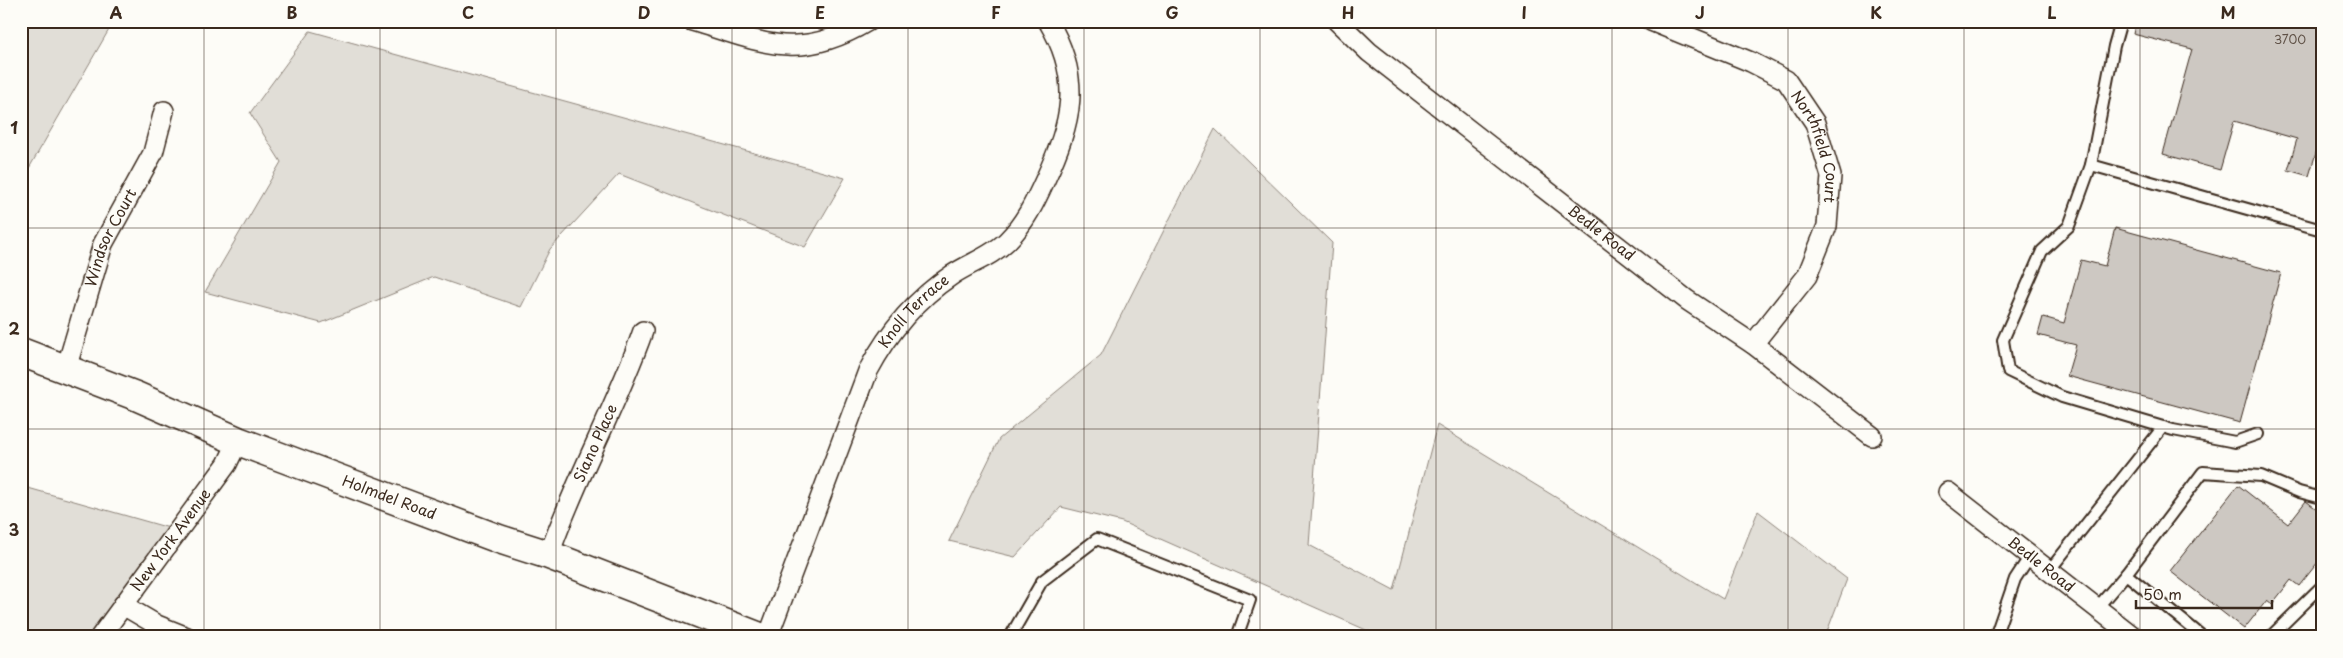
<svg xmlns="http://www.w3.org/2000/svg" width="2343" height="658" font-family="'Playpen Sans',sans-serif">
  <style>
    .green { fill: #e1ded7; stroke: #8e847a }
    .building { fill: #cdc8c2; stroke: #3b2a1e }
    .lines { fill: none; stroke-linecap: round; stroke-linejoin: round }
    .service-casing { stroke: #3b2a1e; stroke-width: 14 }
    .minor-casing { stroke: #3b2a1e; stroke-width: 22 }
    .secondary-casing { stroke: #3b2a1e; stroke-width: 31 }
    .path { stroke: #3b2a1e; stroke-width: 3; stroke-dasharray: 5 4; stroke-linecap: butt }
    .service { stroke: #fdfcf7; stroke-width: 10 }
    .minor { stroke: #fdfcf7; stroke-width: 19 }
    .secondary { stroke: #fdfcf7; stroke-width: 28 }
    .grid { fill: none; stroke: #3b2a1e; stroke-width: 1; stroke-opacity: 0.55 }
    .labels { text-anchor: middle; stroke-width: 4.5; stroke-linejoin: round; paint-order: stroke }
    .number-label { font-size: 12px; fill: #605247 }
    .street-label { font-size: 15px; fill: #3b2a1e; stroke: #fdfcf7 }
    .neatline { fill: none; stroke: #3b2a1e; stroke-width: 2 }
    .grid-label { font-size: 16px; text-anchor: middle; font-weight: bold; fill: #3b2a1e }
  </style>
  <rect width="100%" height="100%" fill="#fdfcf7"/>
  <filter id="ink" filterUnits="userSpaceOnUse"><feTurbulence type="fractalNoise" baseFrequency=".02" numOctaves="2"/><feDisplacementMap in="SourceGraphic" scale="10" xChannelSelector="R" yChannelSelector="G"/><feConvolveMatrix kernelMatrix="1 2 1 2 8 2 1 2 1" color-interpolation-filters="sRGB"/></filter>
  <g filter="url(#ink)">
    <!-- green -->
    <g class="green">
      <polygon points="21,21 114,21 21,182"/>
      <polygon points="310,31 845,178 805,247 619,174 550,249 521,307 434,277 321,323 205,292 281,162 250,113"/>
      <polygon points="1215,129 1332,243 1309,545 1394,590 1437,425 1723,599 1758,511 1847,579 1825,637 1382,637 1122,522 1061,507 1015,557 949,541 999,439 1101,355"/>
      <polygon points="21,486 180,531 101,637 21,637"/>
    </g>
    <!-- building -->
    <g class="building">
      <polygon points="2136,21 2322,21 2322,133 2309,176 2288,170 2297,139 2234,121 2220,170 2163,154 2192,49 2133,34"/>
      <polygon points="2115,228 2281,273 2240,423 2067,376 2076,345 2038,335 2043,317 2064,323 2081,260 2105,266"/>
      <polygon points="2238,485 2288,524 2306,501 2322,513 2322,557 2299,586 2291,580 2272,604 2267,600 2244,629 2170,571"/>
    </g>
    <g class="lines">
      <defs>
        <g id="service">
          <polyline points="2121,21 2114,46 2091,165 2069,226 2042,251 2003,340 2008,371 2062,397 2173,430 2235,442 2258,434"/>
          <polyline points="2091,165 2322,230"/>
          <polyline points="2049,571 2163,427"/>
          <polyline points="2126,574 2203,637"/>
          <polyline points="2097,608 2126,574 2203,472 2261,476 2299,492 2322,498"/>
          <polyline points="1010,637 1042,581 1097,539 1250,600 1237,637"/>
          <polyline points="1995,637 2015,579 2030,556"/>
          <polyline points="2111,637 2119,625"/>
          <polyline points="2270,637 2322,586"/>
        </g>
        <g id="minor">
          <path d="M692 21C763 42 798 63 868 21"/>
          <path id="s1" d="M1337 21 1369 52 1687 300 1753 344 1872 436"/>
          <path id="s2" d="M1651 21 1751 62 1786 80 1815 123 1831 176 1827 226 1807 276 1753 344"/>
          <path id="s3" d="M66 369 103 244 153 153 164 111"/>
          <path id="s4" d="M1948 492 2134 637"/>
          <path id="s5" d="M549 555C575 479 616 408 643 331"/>
          <polyline points="123,605 157,625 187,637"/>
          <path id="s6" d="M100 637 227 464 238 441"/>
          <path id="s7" d="M768 637 868 371C888 333 916 299 952 275 970 263 992 256 1007 241 1025 223 1035 202 1045 180 1072 121 1083 80 1048 21"/>
        </g>
        <g id="secondary">
          <path id="s8" d="M21 352 136 396 238 441 499 539 549 555 760 637"/>
        </g>
      </defs>
      <!-- service casing -->
      <use href="#service" class="service-casing"/>
      <!-- minor casing -->
      <use href="#minor" class="minor-casing"/>
      <!-- secondary casing -->
      <use href="#secondary" class="secondary-casing"/>
      <!-- path -->
      <polyline class="path" points="21,607 24,615 27,637"/>
      <!-- service -->
      <use href="#service" class="service"/>
      <!-- minor -->
      <use href="#minor" class="minor"/>
      <!-- secondary -->
      <use href="#secondary" class="secondary"/>
    </g>
  </g>
  <!-- grid -->
  <path class="grid" d="M204 21V637M380 21V637M556 21V637M732 21V637M908 21V637M1084 21V637M1260 21V637M1436 21V637M1612 21V637M1788 21V637M1964 21V637M2140 21V637M21 228H2322M21 429H2322"/>
  <g class="labels">
    <!-- number labels -->
    <g class="number-label">
      <text x="2290" y="44">3700</text>
    </g>
    <!-- street labels -->
    <g class="street-label">
      <text dy="5" stroke="none"><textPath href="#s2" startOffset="222">Northfield Court</textPath></text>
      <text dy="5" stroke="none"><textPath href="#s1" startOffset="339">Bedle Road</textPath></text>
      <text dy="5" stroke="none"><textPath href="#s3" startOffset="139">Windsor Court</textPath></text>
      <text dy="5" stroke="none"><textPath href="#s7" startOffset="360">Knoll Terrace</textPath></text>
      <text dy="5" stroke="none"><textPath href="#s5" startOffset="121">Siano Place</textPath></text>
      <text dy="5" stroke="none"><textPath href="#s8" startOffset="396">Holmdel Road</textPath></text>
      <text dy="5" stroke="none"><textPath href="#s6" startOffset="120">New York Avenue</textPath></text>
      <text dy="5" stroke="none"><textPath href="#s4" startOffset="118">Bedle Road</textPath></text>
    </g>
  </g>
  <!-- margin -->
  <rect width="2343" height="658" fill="none" stroke="#fdfcf7" stroke-width="55"/>
  <!-- scale -->
  <path d="M2136 600v8h136v-8" fill="none" stroke="#3b2a1e" stroke-width="2.5"/>
  <text x="2143" y="600" font-size="15" fill="#3b2a1e" stroke="#fdfcf7" stroke-width="4" paint-order="stroke">50 m</text>
  <rect x="28" y="28" width="2288" height="602" class="neatline"/>
  <g class="grid-label">
    <text x="116" y="19">A</text>
    <text x="292" y="19">B</text>
    <text x="468" y="19">C</text>
    <text x="644" y="19">D</text>
    <text x="820" y="19">E</text>
    <text x="996" y="19">F</text>
    <text x="1172" y="19">G</text>
    <text x="1348" y="19">H</text>
    <text x="1524" y="19">I</text>
    <text x="1700" y="19">J</text>
    <text x="1876" y="19">K</text>
    <text x="2052" y="19">L</text>
    <text x="2228" y="19">M</text>
    <text x="14" y="134">1</text>
    <text x="14" y="335">2</text>
    <text x="14" y="536">3</text>
  </g>
</svg>
